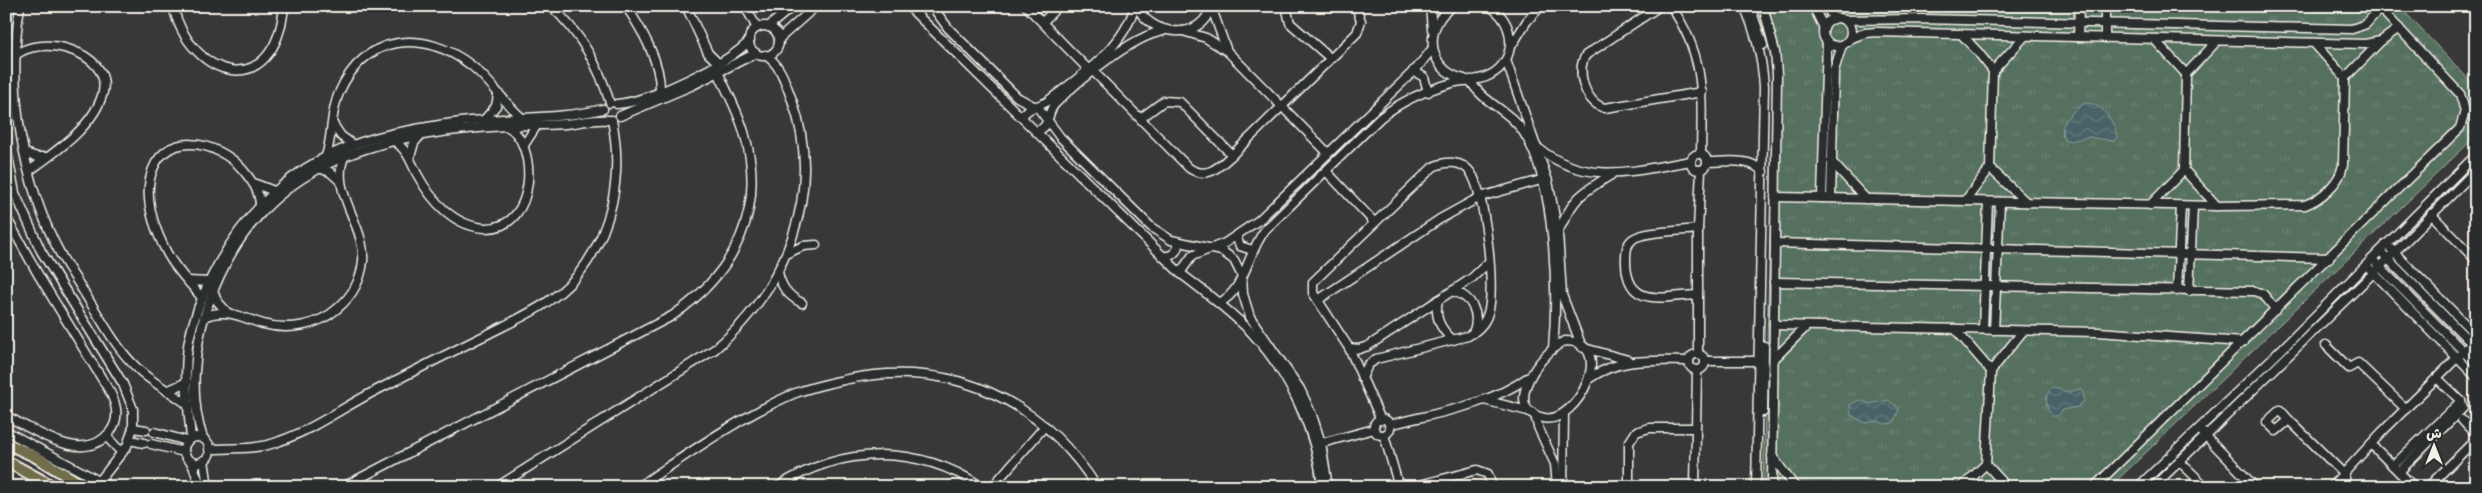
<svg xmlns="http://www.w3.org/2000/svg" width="2482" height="493" font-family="Pangolin,'Playpen Sans Arabic',sans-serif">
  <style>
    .grass { fill: url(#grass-tufts); stroke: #a4b0a3 }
    .water { fill: url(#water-waves); stroke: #8c9c9b }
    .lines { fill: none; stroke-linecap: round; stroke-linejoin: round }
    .minor-casing { stroke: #f4f1e8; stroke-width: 11 }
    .major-casing { stroke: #f4f1e8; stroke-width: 14 }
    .minor { stroke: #2a2d2e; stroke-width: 8 }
    .major { stroke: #716d4b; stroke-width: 10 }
  </style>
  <defs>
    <pattern id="grass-tufts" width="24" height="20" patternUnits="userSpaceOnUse" patternTransform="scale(1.25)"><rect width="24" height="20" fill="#546f5e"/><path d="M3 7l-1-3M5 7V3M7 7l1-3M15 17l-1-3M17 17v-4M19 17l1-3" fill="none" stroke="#6d8475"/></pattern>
    <pattern id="water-waves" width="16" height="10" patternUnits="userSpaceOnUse" patternTransform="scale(1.25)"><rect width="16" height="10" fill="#466467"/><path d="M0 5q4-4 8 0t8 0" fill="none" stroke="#617b7d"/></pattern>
  </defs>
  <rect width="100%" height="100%" fill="#383838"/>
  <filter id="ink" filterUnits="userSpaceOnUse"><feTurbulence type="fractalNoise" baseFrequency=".02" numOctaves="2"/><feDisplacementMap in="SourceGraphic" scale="10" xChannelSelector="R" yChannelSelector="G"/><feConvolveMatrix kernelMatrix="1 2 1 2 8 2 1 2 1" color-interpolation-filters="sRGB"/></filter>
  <g filter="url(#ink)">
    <!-- grass -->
    <polygon class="grass" points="1758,6 2399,6 2476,87 2476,136 2110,487 1763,487 1774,86 1769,42"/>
    <!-- water -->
    <g class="water">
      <path d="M2085 103C2102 102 2115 122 2117 137L2114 141 2088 137 2070 141 2064 139C2057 123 2073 111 2085 103Z"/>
      <path d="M2053 388 2069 392 2080 389 2083 392 2084 401 2077 407 2063 410 2058 416H2052C2046 408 2043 394 2053 388Z"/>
      <polygon points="1859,400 1871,404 1888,400 1899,409 1893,423 1885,424 1878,421 1865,423 1851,415 1850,405"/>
    </g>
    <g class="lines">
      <defs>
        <g id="minor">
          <path d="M20 6C7 90 21 182 62 257 71 272 81 287 90 302 104 324 117 349 136 367 151 383 171 391 188 405"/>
          <path d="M173 6C190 79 275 104 284 6"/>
          <path d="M551 6C580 33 599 65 610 103"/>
          <path d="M626 6C642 30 661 62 660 91"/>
          <polyline points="686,6 708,53 718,63"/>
          <polyline points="745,6 757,28"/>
          <path d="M908 6 1180 273C1204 291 1229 310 1251 332 1289 373 1317 431 1322 487"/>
          <polyline points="932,6 948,28 1017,97 1039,109 1060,137 1151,227 1171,240 1222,251 1234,260 1242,276 1243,294 1250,317 1300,389 1312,415 1321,443 1328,487"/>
          <polyline points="1026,6 1088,69"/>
          <path d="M1137 6C1149 36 1202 43 1211 6"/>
          <polyline points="1211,6 1227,51"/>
          <polyline points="1286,6 1290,23 1330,58"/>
          <polyline points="1430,6 1432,29"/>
          <path d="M1453 6C1422 26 1427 71 1464 79"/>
          <path d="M1660 6 1586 55C1575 70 1585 104 1605 108L1702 92"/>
          <path d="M1671 6C1706 58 1702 94 1701 153"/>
          <path d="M1744 6C1756 32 1762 58 1764 86L1756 487"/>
          <polyline points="1750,6 1763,45"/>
          <polyline points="1763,6 1775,52 1777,74 1772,487"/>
          <polyline points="1813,6 1824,28"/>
          <polyline points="1826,6 1834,19"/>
          <circle cx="1837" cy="32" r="14"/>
          <polyline points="1844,20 1921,19 2352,29 2366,24 2380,8"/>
          <polyline points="1043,22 1058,6"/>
          <circle cx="764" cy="41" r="15"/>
          <polyline points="768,27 793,6"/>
          <polyline points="1183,31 1206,38 1227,51 1328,153"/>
          <polyline points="1961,34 1978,52 1993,71 1990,168 1965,201"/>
          <polyline points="2078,37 2079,6"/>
          <polyline points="2105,38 2105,6"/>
          <polyline points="779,39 816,6"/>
          <polyline points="1849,39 1865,33 1877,32 2365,44 2381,41 2399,28"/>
          <polyline points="2154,39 2186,74"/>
          <polyline points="2314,43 2345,78"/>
          <polyline points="1512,45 1527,21 1541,6"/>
          <path d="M15 56C38 33 112 51 103 92 95 126 55 152 29 171"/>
          <polyline points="1506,60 1548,181 1558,233 1562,295 1582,347"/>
          <polyline points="1413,71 1424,77 1428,92"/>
          <polyline points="1993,71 2025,36"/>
          <path d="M1094 72 1189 168C1207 180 1219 167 1232 155L1357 33 1361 21 1356 6"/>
          <path d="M1470 80C1482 103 1510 110 1524 133 1556 183 1558 291 1553 349"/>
          <path d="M617 104C648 102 730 63 750 40"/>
          <polyline points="620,116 693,85 756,53"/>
          <path d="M1022 117C1028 106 1039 107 1048 101 1082 75 1123 49 1135 6"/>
          <polyline points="1141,118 1164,101 1180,102 1232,155"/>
          <polyline points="484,120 496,106 498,95"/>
          <polyline points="333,124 341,136 352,144"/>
          <path d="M1037 131C1051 127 1046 113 1055 104 1077 81 1133 36 1163 31"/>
          <path d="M393 140C407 149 410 160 417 174 431 200 454 227 486 228 539 229 538 139 506 126"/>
          <polyline points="524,145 537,125"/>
          <polyline points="6,146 15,193 41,251 123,384 133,409 133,428 127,446 95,487"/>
          <path d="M1538 148C1588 187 1635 170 1691 161"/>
          <polyline points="25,153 37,157 46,157"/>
          <circle cx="1699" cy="162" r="8"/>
          <path d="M326 156C333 135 330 113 339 93 364 34 424 28 472 66 491 81 503 102 522 118"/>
          <polyline points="410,157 414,143 420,136"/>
          <polyline points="1831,161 1866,199"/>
          <path d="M1708 162C1725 162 1751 157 1763 172"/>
          <polyline points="319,168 330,172 339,180"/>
          <polyline points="1990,168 2026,202"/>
          <polyline points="2184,170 2217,206"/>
          <polyline points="1326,171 1374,222"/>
          <polyline points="253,183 274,191"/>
          <path d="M1775 197 2217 206 2305 205C2321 199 2340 183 2343 165L2345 78 2381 41"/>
          <polyline points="1822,198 1827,41"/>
          <polyline points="1831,198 1834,71 1842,45"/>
          <polyline points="2150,205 2184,170 2186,74 2217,41"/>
          <polyline points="2431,214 2476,260"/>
          <path d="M6 217 39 276 110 392C117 405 120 419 110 432 83 466 36 430 6 416"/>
          <path d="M1558 232C1574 198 1579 194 1611 175"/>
          <polyline points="1236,236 1240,246 1252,250"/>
          <polyline points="1775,243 2329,258"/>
          <polyline points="2386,244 2476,335"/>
          <polyline points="786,254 803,246 816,245"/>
          <polyline points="2384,255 2476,348"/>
          <path d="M1163 256C1172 257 1178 252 1178 243"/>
          <polyline points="2376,263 2476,364"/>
          <polyline points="2370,269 2476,377"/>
          <path d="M778 272C781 287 788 296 802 303"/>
          <polyline points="1180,273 1192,256 1225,243 1259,220 1417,68 1433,48"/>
          <polyline points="188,281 209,282"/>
          <polyline points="1774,282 2254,291 2263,294 2276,310"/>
          <polyline points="213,291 217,301 227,312"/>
          <path d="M1452 291C1472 296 1481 314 1473 333"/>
          <polyline points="2177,291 2181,206"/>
          <polyline points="2189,291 2193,206"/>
          <path d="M1697 295C1664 296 1628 309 1626 264 1626 255 1625 245 1633 239 1644 231 1683 231 1698 229"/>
          <path d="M202 298C190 283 176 270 167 253 156 232 145 203 150 179 160 128 218 140 243 170 252 181 259 190 260 204"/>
          <polyline points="1318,300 1440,219 1480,197 1541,180"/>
          <path d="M1438 300C1434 317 1440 329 1453 340"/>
          <path d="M1219 303C1245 291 1247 253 1265 230L1380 118C1401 101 1429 89 1456 82 1468 80 1480 81 1490 75 1518 61 1516 21 1489 6"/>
          <path d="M204 317C225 307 243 318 263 324 289 331 318 326 338 308 352 296 361 280 363 261 366 225 328 190 345 155"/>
          <polyline points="1774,325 2098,332 2243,342"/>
          <polyline points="1955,329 1991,371"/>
          <polyline points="1983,329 1988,202"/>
          <polyline points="1994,330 2000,202"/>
          <path d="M1565 341C1619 341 1577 425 1544 418 1498 409 1543 350 1565 341Z"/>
          <polyline points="2326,345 2349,368 2358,363 2406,409"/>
          <polyline points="1349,348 1359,349 1368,346 1472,278 1489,262"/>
          <polyline points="1584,348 1628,360"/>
          <polyline points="1698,353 1698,229 1701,170"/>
          <circle cx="1697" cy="362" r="8"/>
          <polyline points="1774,359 1807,326"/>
          <polyline points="1705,361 1763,361"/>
          <path d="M1362 378 1368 365 1376 359 1468 336C1477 331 1485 324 1488 313 1496 290 1485 194 1471 173 1462 160 1445 161 1433 167L1313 282V293L1349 348 1381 420"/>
          <path d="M1590 378C1620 357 1653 361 1689 361"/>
          <polyline points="167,391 187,382"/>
          <polyline points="1484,400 1532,412"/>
          <polygon points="2280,410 2289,420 2276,431 2267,422"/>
          <polyline points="1763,412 1764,346"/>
          <polyline points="1535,415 1538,427 1555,464 1557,487"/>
          <circle cx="1382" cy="427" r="8"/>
          <polyline points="2289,420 2344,474 2347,487"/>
          <path d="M1389 425C1435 413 1488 406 1527 378"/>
          <polyline points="133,428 146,430"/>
          <polyline points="6,431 99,481"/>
          <polyline points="154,432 187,441"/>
          <polyline points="2202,432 2255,487"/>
          <polyline points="1384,435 1399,487"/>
          <polyline points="106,436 122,453"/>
          <circle cx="197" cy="450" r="13"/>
          <path d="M191 438C188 406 183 372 189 340 194 317 202 296 212 276 254 192 319 145 411 130 436 125 461 121 486 120 525 117 565 118 603 109"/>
          <path d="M203 438C189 398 194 348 207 308 258 155 386 131 529 125 544 125 559 125 574 123 586 121 597 119 608 120"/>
          <polyline points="130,440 144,443"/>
          <polyline points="151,444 184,452"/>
          <polyline points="1318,444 1374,429"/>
          <polyline points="2371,444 2414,487"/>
          <path d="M209 449C233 448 258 450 280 441 314 429 345 406 377 390 414 371 451 352 488 334 519 318 553 304 576 277 613 233 623 175 612 120"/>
          <polyline points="1772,456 1795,487"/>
          <polyline points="204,460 208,487"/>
          <polyline points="191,461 201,487"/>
          <polyline points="2179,461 2206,487"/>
          <polyline points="1986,464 2007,487"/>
          <polyline points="2393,466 2461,401"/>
          <polyline points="2399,472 2463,408 2461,401 2437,378"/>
          <polyline points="2475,485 2476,486"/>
          <polyline points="993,486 1045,426"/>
          <path d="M343 487 672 316C736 272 767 208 744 132 738 111 727 92 718 72"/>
          <path d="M497 487 715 349C786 289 825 192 792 100 786 85 781 64 765 55"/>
          <path d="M638 487C688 454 738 418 793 394 810 387 830 383 848 379 951 359 1040 398 1097 487"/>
          <path d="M777 487C842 445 917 444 982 487"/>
          <polyline points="1412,487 1477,470 1488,474 1492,487"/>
          <polyline points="1563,487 1564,413"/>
          <polyline points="1629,487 1629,443 1636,432 1649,428 1695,428"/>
          <polyline points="1695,487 1697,370"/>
          <polyline points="1962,487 1986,464 1991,371 2023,331"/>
          <polyline points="2094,487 2460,128 2465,111 2460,94 2378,6"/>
          <polyline points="2138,487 2281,350 2476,155"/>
          <polyline points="2153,487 2395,252 2476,170"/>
          <polyline points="2331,487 2382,432 2476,339"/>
          <polyline points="2428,487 2474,441 2475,434 2462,420"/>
        </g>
        <g id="major">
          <polyline points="6,443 36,457 85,487"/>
          <polyline points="6,461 54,487"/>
        </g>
      </defs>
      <!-- minor casing -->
      <use href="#minor" class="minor-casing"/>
      <!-- major casing -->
      <use href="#major" class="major-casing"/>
      <!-- minor -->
      <use href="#minor" class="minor"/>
      <!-- major -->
      <use href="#major" class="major"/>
    </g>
  </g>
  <!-- margin -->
  <rect width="2482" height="493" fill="none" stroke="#2a2d2e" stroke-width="25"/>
  <rect x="12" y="12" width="2457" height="468" fill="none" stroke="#f4f1e8" stroke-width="2" filter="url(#ink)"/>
  <!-- north arrow -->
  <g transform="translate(2434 446)" stroke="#2a2d2e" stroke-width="4" paint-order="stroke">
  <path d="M0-4L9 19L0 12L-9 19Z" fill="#f4f1e8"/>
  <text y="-8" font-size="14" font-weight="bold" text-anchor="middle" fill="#f4f1e8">ش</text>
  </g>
</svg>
